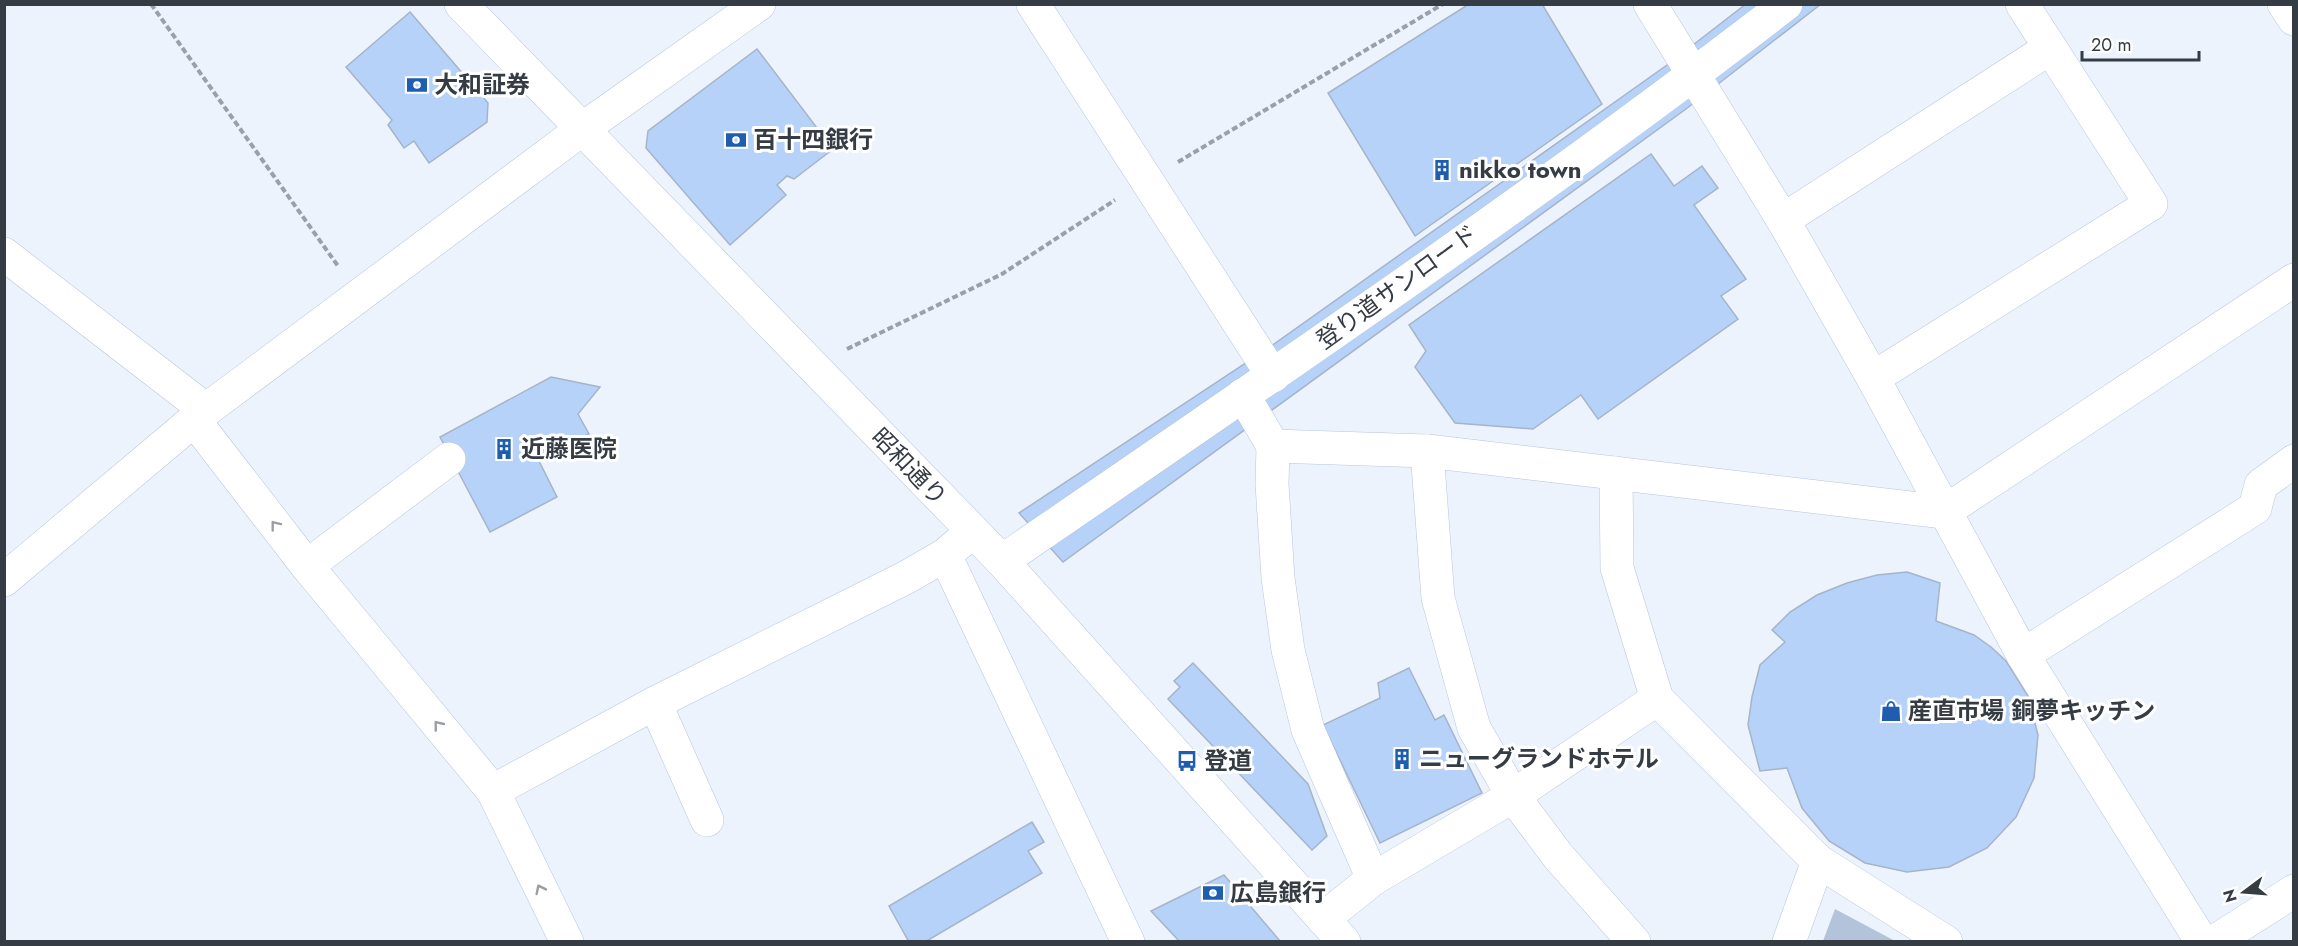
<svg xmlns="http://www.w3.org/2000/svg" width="2298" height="946" font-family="Jost,'Noto Sans JP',sans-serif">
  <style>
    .green { fill: #b2c3da }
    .building { fill: #b7d2f8; stroke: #a5b4c9; stroke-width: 1.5 }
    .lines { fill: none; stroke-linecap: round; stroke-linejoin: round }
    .minor-casing { stroke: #b7c6dc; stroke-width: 34 }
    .path { stroke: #9aa0a9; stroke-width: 4; stroke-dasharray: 6 3; stroke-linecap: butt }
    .minor { stroke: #fff; stroke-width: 33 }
    .oneway { stroke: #9a9ea2 }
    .labels { text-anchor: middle; stroke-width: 6; stroke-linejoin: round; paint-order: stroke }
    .poi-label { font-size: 24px; font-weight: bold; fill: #353c44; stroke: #fff; text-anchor: start }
    .street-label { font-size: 24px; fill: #353c44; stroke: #fff }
  </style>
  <rect width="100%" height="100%" fill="#edf3fc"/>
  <!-- green -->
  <polygon class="green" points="1835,909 1895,941 1823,941"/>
  <!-- building -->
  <g class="building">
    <polygon points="1469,4 1542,4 1602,104 1415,236 1328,93"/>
    <polygon points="1746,4 1821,4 1686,109 1063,562 1019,513 1267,349 1667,65"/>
    <polygon points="410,12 488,103 487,122 429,163 414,141 404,148 388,125 392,120 346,67"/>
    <polygon points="757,49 833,149 794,179 787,176 777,185 786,195 730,245 646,148 648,131"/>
    <polygon points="1651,154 1674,186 1702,166 1718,188 1694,205 1746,279 1721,296 1738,319 1598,419 1581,395 1533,429 1455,423 1415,367 1426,351 1409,325"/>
    <polygon points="551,377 600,387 578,414 589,434 539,461 557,497 490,532 440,437"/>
    <polygon points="1907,572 1940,583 1936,621 1974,635 1991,647 2006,661 2028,696 2038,735 2034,778 2016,817 1987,848 1949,867 1907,872 1865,863 1829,841 1802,808 1787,768 1760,771 1748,725 1752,697 1760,665 1785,642 1772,630 1790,612 1817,595 1847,583 1877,575"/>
    <polygon points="1193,663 1308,784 1327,836 1312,850 1168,699 1180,687 1174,681"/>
    <polygon points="1409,668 1435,720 1444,715 1482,793 1380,843 1323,725 1380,698 1378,683"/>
    <polygon points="1032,822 1044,842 1028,851 1042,873 925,942 909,942 889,906"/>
    <polygon points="1224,875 1280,941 1280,942 1180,942 1151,911"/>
  </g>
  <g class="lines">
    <defs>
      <g id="minor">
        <polyline points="461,4 1002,561 1344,942"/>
        <polyline points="1033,4 1273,376"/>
        <polyline points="1650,4 1783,220 1873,378 2023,655 2202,942"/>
        <polyline points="2284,4 2294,19"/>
        <polyline points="1783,220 2050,48"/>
        <polyline points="4,254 206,410"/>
        <polyline points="1873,378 2151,204 2022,4"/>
        <polyline points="1243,395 1273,446 1427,451 1944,512 2294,280"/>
        <polyline points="194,420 307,566 493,791 567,942"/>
        <polyline points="1273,446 1272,484 1278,578 1288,650 1308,730 1373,879"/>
        <polyline points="1427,451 1438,598 1474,728 1513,796 1558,856 1634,942"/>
        <polyline points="1616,473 1617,568 1657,699 1818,861 1946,942"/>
        <polyline points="945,555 1128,942"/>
        <path d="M1002 561C1266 380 1532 200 1786 4"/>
        <polyline points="307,566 449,459"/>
        <polyline points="4,580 206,410 581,130 759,4"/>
        <polyline points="2023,655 2255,508 2261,485 2294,461"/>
        <polyline points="655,703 707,820"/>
        <polyline points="493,791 655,703 907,577 945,555 972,532"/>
        <polyline points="1323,919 1373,879 1513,796 1657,699"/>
        <polyline points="1789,942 1818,861"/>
        <polyline points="2214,942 2294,891"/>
      </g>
    </defs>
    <!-- minor casing -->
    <use href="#minor" class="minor-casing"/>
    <!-- path -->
    <g class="path">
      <polyline points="151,4 338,266"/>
      <polyline points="1178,162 1443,4"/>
      <polyline points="847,349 1002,274 1115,200"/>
    </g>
    <!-- minor -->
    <use href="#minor" class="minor"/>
  </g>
  <!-- one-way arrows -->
  <defs><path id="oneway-chevron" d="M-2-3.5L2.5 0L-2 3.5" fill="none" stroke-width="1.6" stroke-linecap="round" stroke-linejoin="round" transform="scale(1.5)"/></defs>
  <g class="oneway">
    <use href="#oneway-chevron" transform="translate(275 525) rotate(-128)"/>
    <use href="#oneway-chevron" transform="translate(438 725) rotate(-129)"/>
    <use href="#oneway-chevron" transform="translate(540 889) rotate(-116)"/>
  </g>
  <!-- icons -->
  <defs>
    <symbol id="bank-bare" viewBox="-9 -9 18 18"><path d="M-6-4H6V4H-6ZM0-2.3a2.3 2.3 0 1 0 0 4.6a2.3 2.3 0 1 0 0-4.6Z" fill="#1f5dae" stroke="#fff" stroke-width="2.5" paint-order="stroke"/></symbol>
    <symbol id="building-bare" viewBox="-9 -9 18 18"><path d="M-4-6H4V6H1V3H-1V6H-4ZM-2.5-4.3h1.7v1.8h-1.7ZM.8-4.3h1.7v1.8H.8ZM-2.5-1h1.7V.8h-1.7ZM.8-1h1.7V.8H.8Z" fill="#1f5dae" stroke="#fff" stroke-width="2.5" paint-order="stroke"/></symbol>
    <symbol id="shop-bare" viewBox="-9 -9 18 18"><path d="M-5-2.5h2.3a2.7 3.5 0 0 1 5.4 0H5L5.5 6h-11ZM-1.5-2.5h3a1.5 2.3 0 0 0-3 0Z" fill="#1f5dae" stroke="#fff" stroke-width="2.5" paint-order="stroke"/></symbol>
    <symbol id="bus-bare" viewBox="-9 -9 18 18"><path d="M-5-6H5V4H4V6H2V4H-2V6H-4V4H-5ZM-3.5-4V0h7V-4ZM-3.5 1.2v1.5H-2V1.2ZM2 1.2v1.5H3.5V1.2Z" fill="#1f5dae" stroke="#fff" stroke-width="2.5" paint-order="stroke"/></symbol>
  </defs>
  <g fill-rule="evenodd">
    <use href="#bank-bare" x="402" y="70" width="30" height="30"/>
    <use href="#bank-bare" x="721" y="125" width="30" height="30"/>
    <use href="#building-bare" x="1427" y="155" width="30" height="30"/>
    <use href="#building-bare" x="489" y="434" width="30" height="30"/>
    <use href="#shop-bare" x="1876" y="696" width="30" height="30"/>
    <use href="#building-bare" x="1387" y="744" width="30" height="30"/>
    <use href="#bus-bare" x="1172" y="746" width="30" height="30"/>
    <use href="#bank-bare" x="1198" y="878" width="30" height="30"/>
  </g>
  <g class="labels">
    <!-- poi labels -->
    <g class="poi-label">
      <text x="434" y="93">大和証券</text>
      <text x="753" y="148">百十四銀行</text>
      <text x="1459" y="178">nikko town</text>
      <text x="521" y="457">近藤医院</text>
      <text x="1908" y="719">産直市場 銅夢キッチン</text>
      <text x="1419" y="767">ニューグランドホテル</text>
      <text x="1204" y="769">登道</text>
      <text x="1230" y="901">広島銀行</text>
    </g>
    <!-- street labels -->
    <g class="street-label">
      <text transform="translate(1397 287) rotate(-36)" y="8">登り道サンロード</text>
      <text transform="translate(909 467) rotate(46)" y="8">昭和通り</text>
    </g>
  </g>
  <!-- border -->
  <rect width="2298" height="946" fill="none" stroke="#353c44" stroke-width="12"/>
  <!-- north arrow -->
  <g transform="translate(2244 892) rotate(254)" stroke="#ffffff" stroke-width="4.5" paint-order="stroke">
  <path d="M0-4.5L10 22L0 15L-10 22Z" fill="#353c44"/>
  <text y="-9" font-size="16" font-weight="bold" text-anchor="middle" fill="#353c44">N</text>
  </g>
  <!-- scale -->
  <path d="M2082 51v9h117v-9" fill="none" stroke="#353c44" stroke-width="3"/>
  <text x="2091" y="51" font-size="18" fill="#353c44" stroke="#ffffff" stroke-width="4.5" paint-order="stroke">20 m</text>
</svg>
